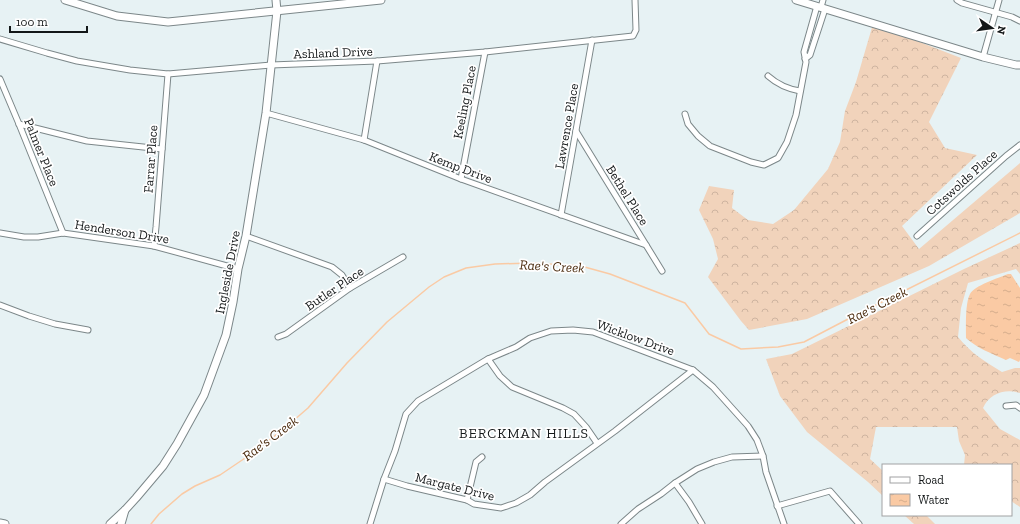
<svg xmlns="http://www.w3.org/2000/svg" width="1020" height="524" font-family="'Zilla Slab',serif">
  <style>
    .forest { fill: url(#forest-crowns) }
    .water { fill: url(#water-ripples) }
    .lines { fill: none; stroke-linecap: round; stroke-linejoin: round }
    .stream { stroke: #facaa4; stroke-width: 1.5 }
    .street-casing { stroke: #7c8789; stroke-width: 7 }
    .secondary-casing { stroke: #7c8789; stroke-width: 9 }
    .street { stroke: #fff; stroke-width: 5 }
    .secondary { stroke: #fff; stroke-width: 7 }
    .labels { text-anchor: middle; stroke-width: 3.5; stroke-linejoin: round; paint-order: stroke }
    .street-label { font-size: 13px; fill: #131718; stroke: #fff }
    .water-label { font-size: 14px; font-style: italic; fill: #4c2d10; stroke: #fff }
    .neighbourhood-label { font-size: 14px; letter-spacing: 1px; fill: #131718; stroke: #fff }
  </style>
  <defs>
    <pattern id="forest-crowns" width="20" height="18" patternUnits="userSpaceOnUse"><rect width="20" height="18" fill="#f1d3bb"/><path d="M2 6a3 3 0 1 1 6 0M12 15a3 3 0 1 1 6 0" fill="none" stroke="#ceb4a0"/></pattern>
    <pattern id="water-ripples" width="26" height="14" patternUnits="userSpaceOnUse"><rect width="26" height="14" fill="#facaa4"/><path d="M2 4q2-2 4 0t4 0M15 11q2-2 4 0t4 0" fill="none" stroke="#d5ad8c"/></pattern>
  </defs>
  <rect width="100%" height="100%" fill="#e7f2f4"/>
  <!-- forest -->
  <g class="forest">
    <polygon points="873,24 961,58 929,122 945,148 977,155 902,226 919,249 1020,163 1020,213 929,266 807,319 749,330 741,321 708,277 718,259 713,239 699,210 709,186 734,190 732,208 748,220 773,224 794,210 828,169 840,142 845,111 856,82"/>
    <path d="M1020 243V274L1016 269 968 283 961 308 958 337C972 354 984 361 1002 372L1015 368H1020V393C1005 388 989 394 983 408L1000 429 1020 440V507L1011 501V465H964L965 455 959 441 957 427H876L870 459 883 471V496L868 482 807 432 780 396 766 359 792 354 964 269Z"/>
    <polygon points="904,515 926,515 935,524 914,524"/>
  </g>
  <!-- water -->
  <path class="water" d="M1008 274H1011L1020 288V360L1019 362 1010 358 1006 360C991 353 978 349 966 338 966 327 965 303 970 294 974 286 998 278 1008 274Z"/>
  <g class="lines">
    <!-- stream -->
    <polyline class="stream" points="151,524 159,514 182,494 195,486 220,475 254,452 286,427 308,408 347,363 387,322 429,287 444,277 466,268 495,264 532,263 581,266 610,274 685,303 709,334 741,349 778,347 804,342 850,318 1020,233"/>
    <defs>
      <g id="street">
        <polyline points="957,0 962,3 1012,17 1020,21"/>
        <polyline points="821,7 823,0"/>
        <polyline points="0,39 47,53 77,61 130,70 168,74 271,65 377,61 485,52 633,36 636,30 635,0"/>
        <polyline points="983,57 999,0"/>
        <polyline points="805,59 810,55 825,9"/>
        <path d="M768 76C777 84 788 89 800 91"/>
        <polyline points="0,79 19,124 63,233"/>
        <polyline points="266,113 364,140 461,179 646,245"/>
        <polyline points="685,114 688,124 698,136 710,146 751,162 764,165 778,158 787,142 796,115 806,62 804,52 817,6"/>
        <polyline points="19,124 87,141 162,149"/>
        <polyline points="576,131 662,271"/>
        <polyline points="364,140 377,61"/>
        <polyline points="461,179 485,52"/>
        <polyline points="561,215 592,40"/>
        <polyline points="0,233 24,237 38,237 63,233 154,246 238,269"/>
        <polyline points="246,236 332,267 342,275 350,288"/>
        <polyline points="917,236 1006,156 1020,145"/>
        <polyline points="154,246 156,227 168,74"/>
        <polyline points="0,305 29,316 55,324 88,330"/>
        <polyline points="278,337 286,334 350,288 403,257"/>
        <polyline points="488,359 500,376 512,387 563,408 574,414 586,427 597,443"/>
        <polyline points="1006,406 1016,405 1020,408"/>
        <polyline points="384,479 407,486 467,500 474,504 501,508 516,503 530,495 545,482 615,431 693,370"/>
        <polyline points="675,483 689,502 702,524"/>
        <polyline points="467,500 476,462 482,457"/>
        <polyline points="777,506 830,491 859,524"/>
        <polyline points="370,524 384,479 395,451 406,414 418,401 488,359 516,347 530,338 551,331 573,330 593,332 693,370 713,387 748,426 757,440 763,456 766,472 784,524"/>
        <polyline points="621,524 638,509 661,494 675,483 697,469 714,462 732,457 763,456"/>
      </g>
      <g id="secondary">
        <polyline points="65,0 117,16 168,22 381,0"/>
        <polyline points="796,0 983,57 1016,65 1020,65"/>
        <polyline points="0,523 5,524"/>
        <polyline points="110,524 125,510 136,498 163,466 177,444 204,395 226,335 233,302 238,269 246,236 266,113 277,11 276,0"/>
        <polyline points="121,524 125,510"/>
      </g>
    </defs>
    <!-- street casing -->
    <use href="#street" class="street-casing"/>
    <!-- secondary casing -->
    <use href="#secondary" class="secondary-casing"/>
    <!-- street -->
    <use href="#street" class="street"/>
    <!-- secondary -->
    <use href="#secondary" class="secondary"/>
  </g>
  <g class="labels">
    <!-- street labels -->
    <g class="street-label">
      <text transform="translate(333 52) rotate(-2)" y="5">Ashland Drive</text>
      <text transform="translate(464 102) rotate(-79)" y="5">Keeling Place</text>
      <text transform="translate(566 126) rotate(-80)" y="5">Lawrence Place</text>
      <text transform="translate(42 152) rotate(68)" y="5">Palmer Place</text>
      <text transform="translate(150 159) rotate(-86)" y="5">Farrar Place</text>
      <text transform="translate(461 167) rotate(21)" y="5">Kemp Drive</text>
      <text transform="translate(961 182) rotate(-42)" y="5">Cotswolds Place</text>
      <text transform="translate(628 195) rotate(58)" y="5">Bethel Place</text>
      <text transform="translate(122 231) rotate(9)" y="5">Henderson Drive</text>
      <text transform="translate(227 272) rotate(-79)" y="5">Ingleside Drive</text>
      <text transform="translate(334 288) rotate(-34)" y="5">Butler Place</text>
      <text transform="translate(636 337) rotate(20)" y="5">Wicklow Drive</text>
      <text transform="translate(455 486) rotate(14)" y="5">Margate Drive</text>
    </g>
    <!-- water labels -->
    <g class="water-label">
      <text transform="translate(552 266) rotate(3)" y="5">Rae's Creek</text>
      <text transform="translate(877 305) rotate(-27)" y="5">Rae's Creek</text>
      <text transform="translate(270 438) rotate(-37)" y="5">Rae's Creek</text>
    </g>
    <!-- neighbourhood labels -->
    <g class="neighbourhood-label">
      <text x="524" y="438">BERCKMAN HILLS</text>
    </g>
  </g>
  <!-- legend -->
  <rect x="882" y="464" width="130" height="52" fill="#ffffff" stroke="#a1a2a3"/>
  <rect x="890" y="477" width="20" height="6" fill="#ffffff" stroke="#a1a2a3"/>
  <text x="918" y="484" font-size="12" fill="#131718">Road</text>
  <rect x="890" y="494" width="20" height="12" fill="url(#water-ripples)" stroke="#a1a2a3"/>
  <text x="918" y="504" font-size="12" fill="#131718">Water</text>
  <!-- north arrow -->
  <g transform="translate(992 28) rotate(103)" stroke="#ffffff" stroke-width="3" paint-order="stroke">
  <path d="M0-3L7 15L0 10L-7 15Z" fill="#131718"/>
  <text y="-6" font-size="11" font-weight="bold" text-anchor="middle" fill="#131718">N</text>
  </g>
  <!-- scale -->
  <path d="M10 26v6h77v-6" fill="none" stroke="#131718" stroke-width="2"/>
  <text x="16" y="26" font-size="12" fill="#131718" stroke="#ffffff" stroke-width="3" paint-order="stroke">100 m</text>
</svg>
